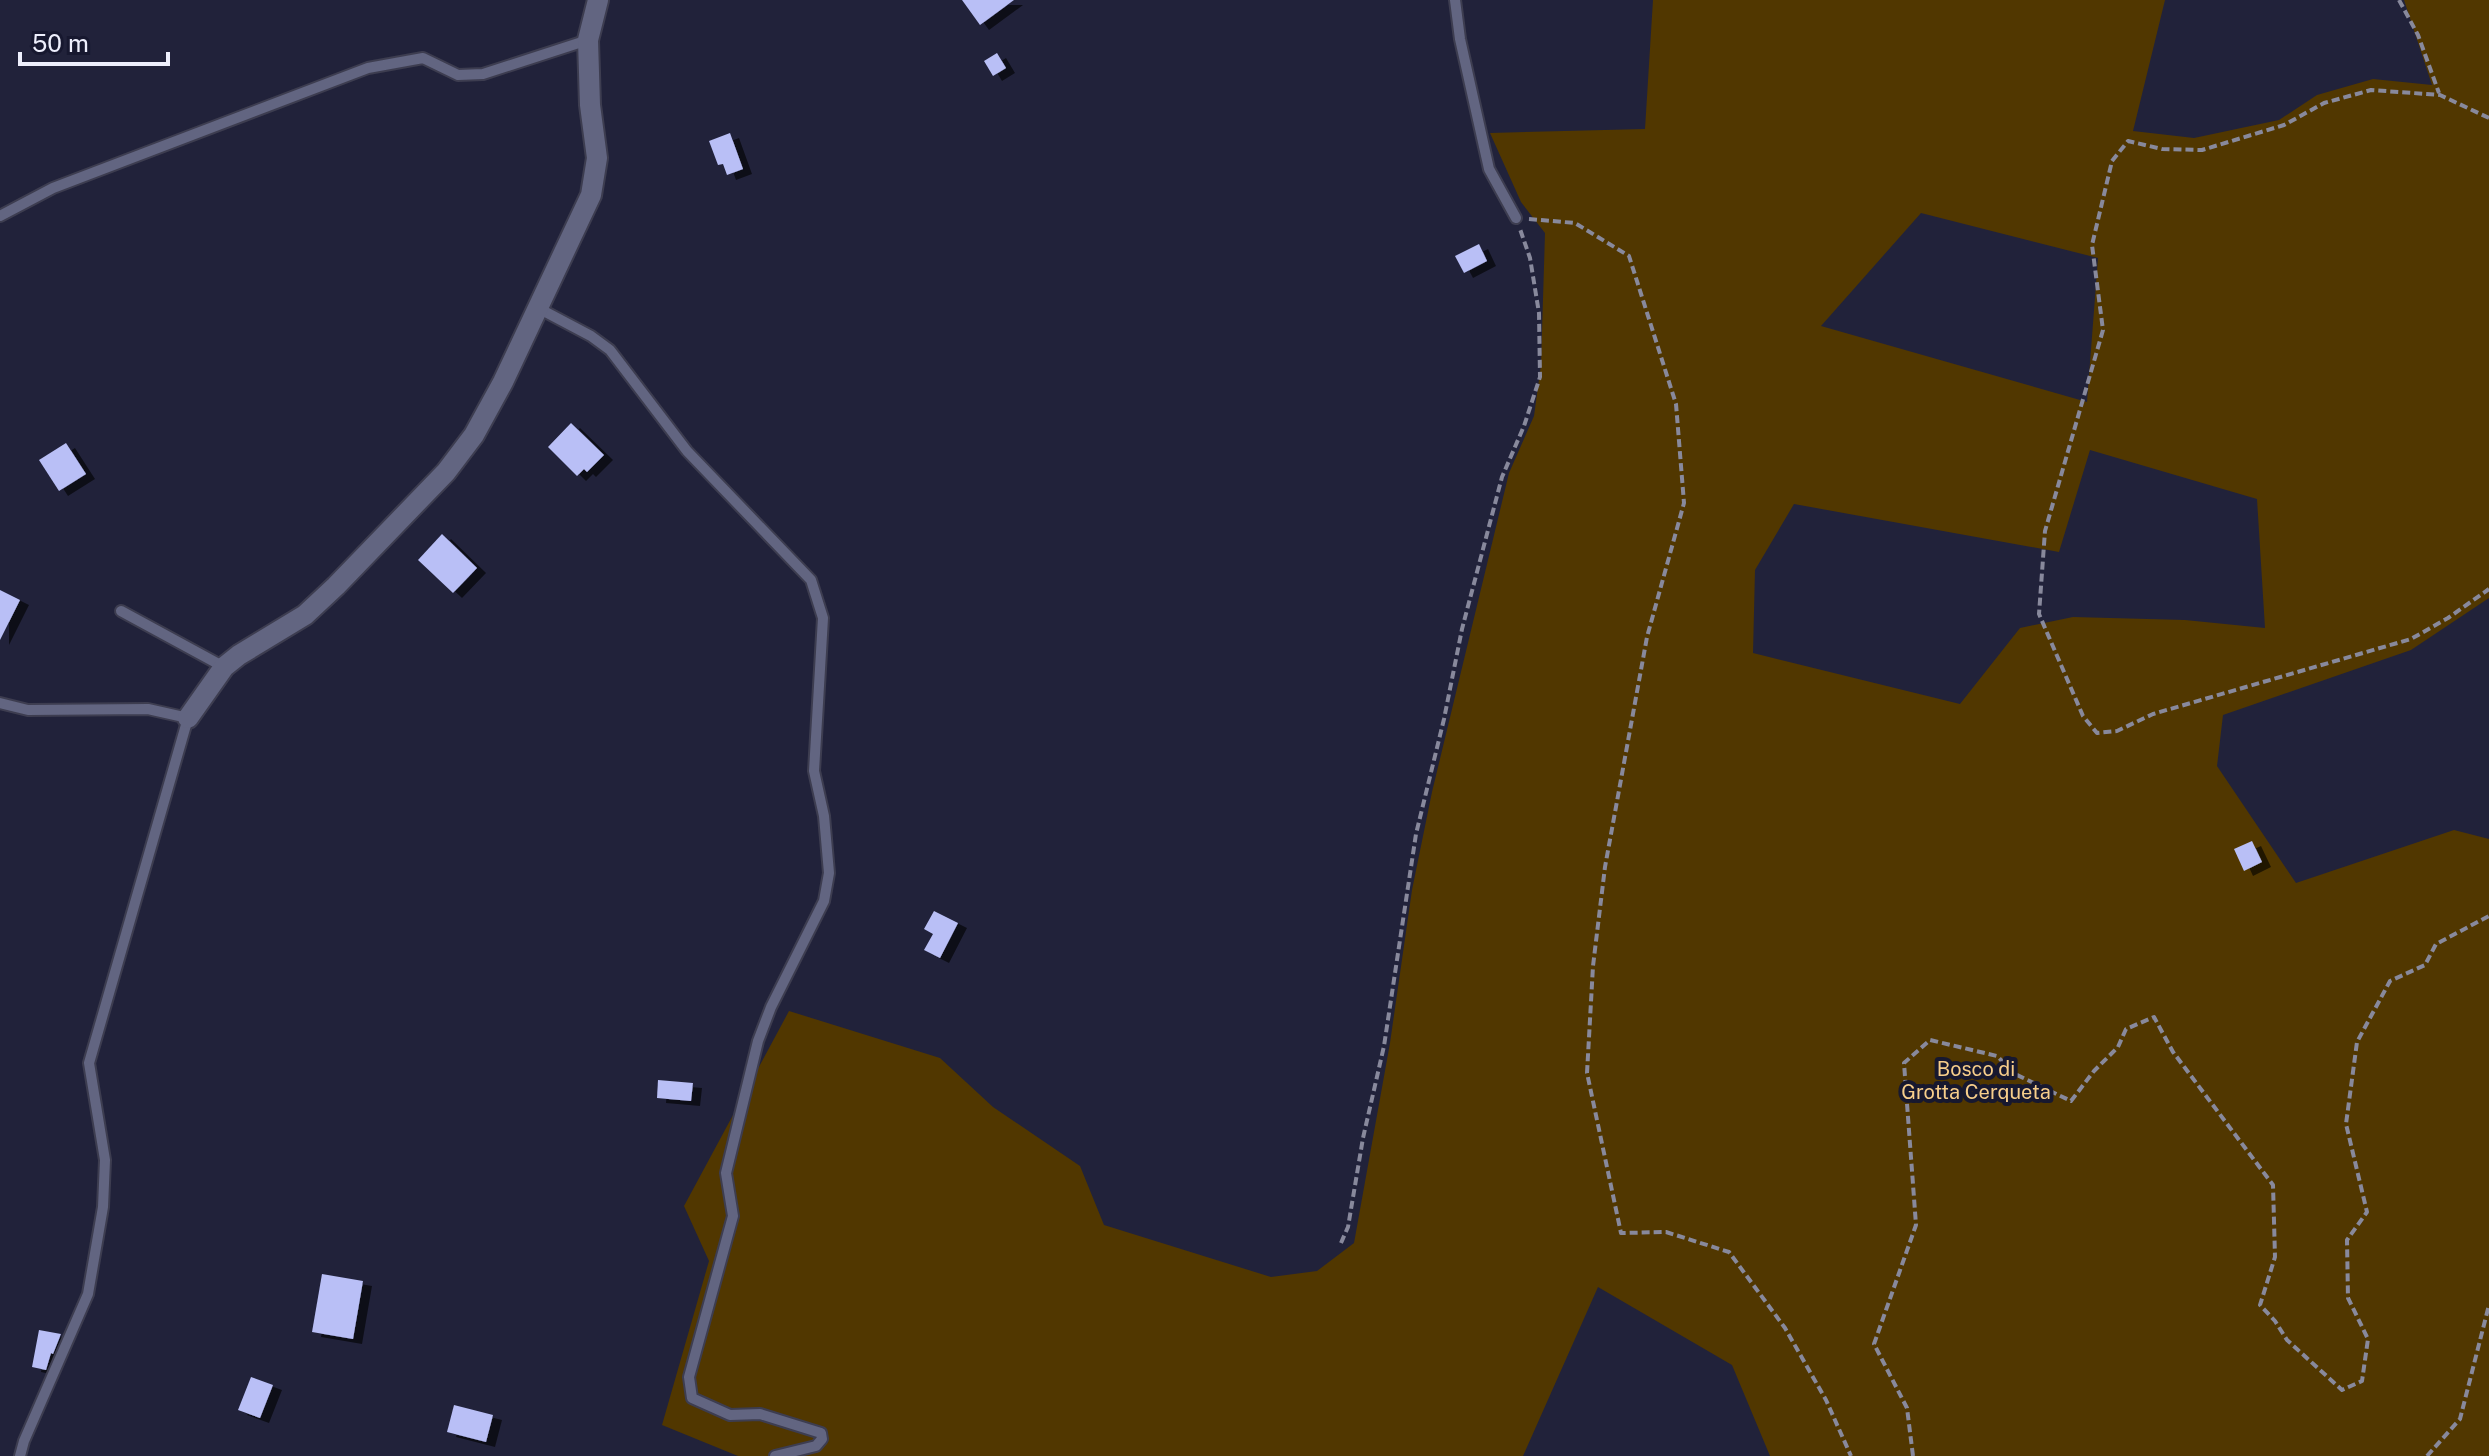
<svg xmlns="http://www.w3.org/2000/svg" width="2489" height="1456" font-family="'Public Sans',sans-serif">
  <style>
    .green { fill: #513700; fill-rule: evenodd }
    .building { fill: #b9bff6; filter: url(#shadow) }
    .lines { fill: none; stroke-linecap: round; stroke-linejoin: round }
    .service-casing { stroke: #3d3d50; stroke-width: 14 }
    .minor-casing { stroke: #3d3d50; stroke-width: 24 }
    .path { stroke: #88899c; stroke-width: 4; stroke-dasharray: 8 4; stroke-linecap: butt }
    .service { stroke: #626581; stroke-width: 10 }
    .minor { stroke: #626581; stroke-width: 20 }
    .labels { text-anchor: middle; stroke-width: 8; stroke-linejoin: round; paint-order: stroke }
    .park-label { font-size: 20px; fill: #f7ce8b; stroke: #17182f }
  </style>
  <defs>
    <filter id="shadow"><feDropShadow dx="9" dy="5" stdDeviation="0" flood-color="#0009"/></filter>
  </defs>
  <rect width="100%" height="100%" fill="#21223a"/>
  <!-- green -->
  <path class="green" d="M1653 0H2165L2133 131 2194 138 2279 120 2317 95 2373 79 2432 85 2404 0H2489V598L2411 650 2223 715 2217 766 2296 883 2454 830 2489 839V1456H1770L1732 1365 1598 1287 1523 1456H738L662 1425 709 1261 684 1206 789 1011 940 1058 993 1107 1080 1166 1104 1225 1271 1277 1317 1271 1354 1243 1390 1043 1412 890 1432 792 1509 473 1534 416 1541 365 1545 233 1521 202 1490 133 1645 129ZM1921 213 2098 258 2087 402 1821 326ZM2090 450 2257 499 2265 628 2185 620 2073 617 2020 628 1960 704 1753 653 1755 570 1794 504 2059 552Z"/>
  <!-- building -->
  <g class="building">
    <polygon points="962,0 1014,0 980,25"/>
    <polygon points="997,53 1006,68 993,76 984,61"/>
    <polygon points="730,133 743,169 727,175 723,164 718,165 709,141"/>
    <polygon points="1479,244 1487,261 1464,273 1455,256"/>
    <polygon points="571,423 604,455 587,472 584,469 577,476 548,447"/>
    <polygon points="66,443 86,474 59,491 39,460"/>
    <polygon points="442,534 477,568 453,593 418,560"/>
    <polygon points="0,590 20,600 0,640"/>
    <polygon points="2252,841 2262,862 2244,871 2234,849"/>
    <polygon points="934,911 958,923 940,958 924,950 933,934 924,929"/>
    <polygon points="658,1080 693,1083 691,1101 657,1098"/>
    <polygon points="322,1274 363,1281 353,1339 312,1332"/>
    <polygon points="39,1330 61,1334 53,1354 51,1353 46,1370 32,1367"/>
    <polygon points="251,1377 273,1385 260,1418 238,1410"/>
    <polygon points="454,1405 493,1415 486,1442 447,1432"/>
  </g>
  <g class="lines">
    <defs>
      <g id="service">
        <polyline points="1455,0 1460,39 1489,169 1516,218"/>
        <polyline points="0,216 53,188 368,68 423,58 458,75 483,74 588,40"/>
        <polyline points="538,308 591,336 610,350 687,451 811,580 823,618 814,771 824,816 829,873 824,901 771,1007 758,1041 726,1173 733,1216 689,1377 692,1398 730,1415 760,1414 821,1433 822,1439 816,1446 775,1456"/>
        <polyline points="121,611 224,667"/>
        <polyline points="0,703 28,710 148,709 188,718 89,1063 105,1160 103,1207 88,1294 24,1441 20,1456"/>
      </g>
      <polyline id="minor" points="188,718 224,667 239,655 305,615 336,586 446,472 474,435 503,382 591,195 597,158 590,105 588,40 598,0"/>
    </defs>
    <!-- service casing -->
    <use href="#service" class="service-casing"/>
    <!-- minor casing -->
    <use href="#minor" class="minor-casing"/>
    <!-- path -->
    <g class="path">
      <polyline points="2399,0 2418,35 2439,93"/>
      <polyline points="2489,118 2440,95 2371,90 2324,103 2284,125 2202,150 2162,149 2128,141 2112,161 2092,245 2103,330 2045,531 2039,614 2083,716 2097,733 2117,731 2153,714 2411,639 2448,618 2489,589"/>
      <polyline points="1529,219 1575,223 1629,256 1676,404 1684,503 1647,637 1605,867 1593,966 1587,1073 1621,1233 1666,1232 1729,1252 1785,1328 1826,1400 1851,1456"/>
      <polyline points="1341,1243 1348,1227 1363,1138 1384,1046 1416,834 1444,719 1462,629 1502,477 1524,426 1540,377 1539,313 1530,258 1520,229"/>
      <polyline points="1913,1456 1907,1408 1874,1344 1916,1225 1904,1063 1930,1040 1997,1056 2015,1074 2071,1101 2094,1071 2118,1047 2126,1029 2154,1017 2173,1052 2273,1185 2275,1257 2260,1305 2275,1321 2287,1340 2342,1390 2362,1381 2368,1339 2348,1298 2347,1240 2367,1212 2346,1124 2357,1042 2390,981 2425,965 2436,944 2489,916"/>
      <polyline points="2427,1456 2460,1419 2489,1305"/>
    </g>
    <!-- service -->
    <use href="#service" class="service"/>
    <!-- minor -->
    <use href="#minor" class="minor"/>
  </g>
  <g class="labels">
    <!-- park labels -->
    <g class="park-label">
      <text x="1976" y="1076">Bosco di<tspan x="1976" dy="23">Grotta Cerqueta</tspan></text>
    </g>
  </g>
  <!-- scale -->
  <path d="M20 52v12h148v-12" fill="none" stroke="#eeeffc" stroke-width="4"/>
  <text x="32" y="52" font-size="24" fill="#eeeffc" stroke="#17182f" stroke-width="6" paint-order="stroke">50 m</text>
</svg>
